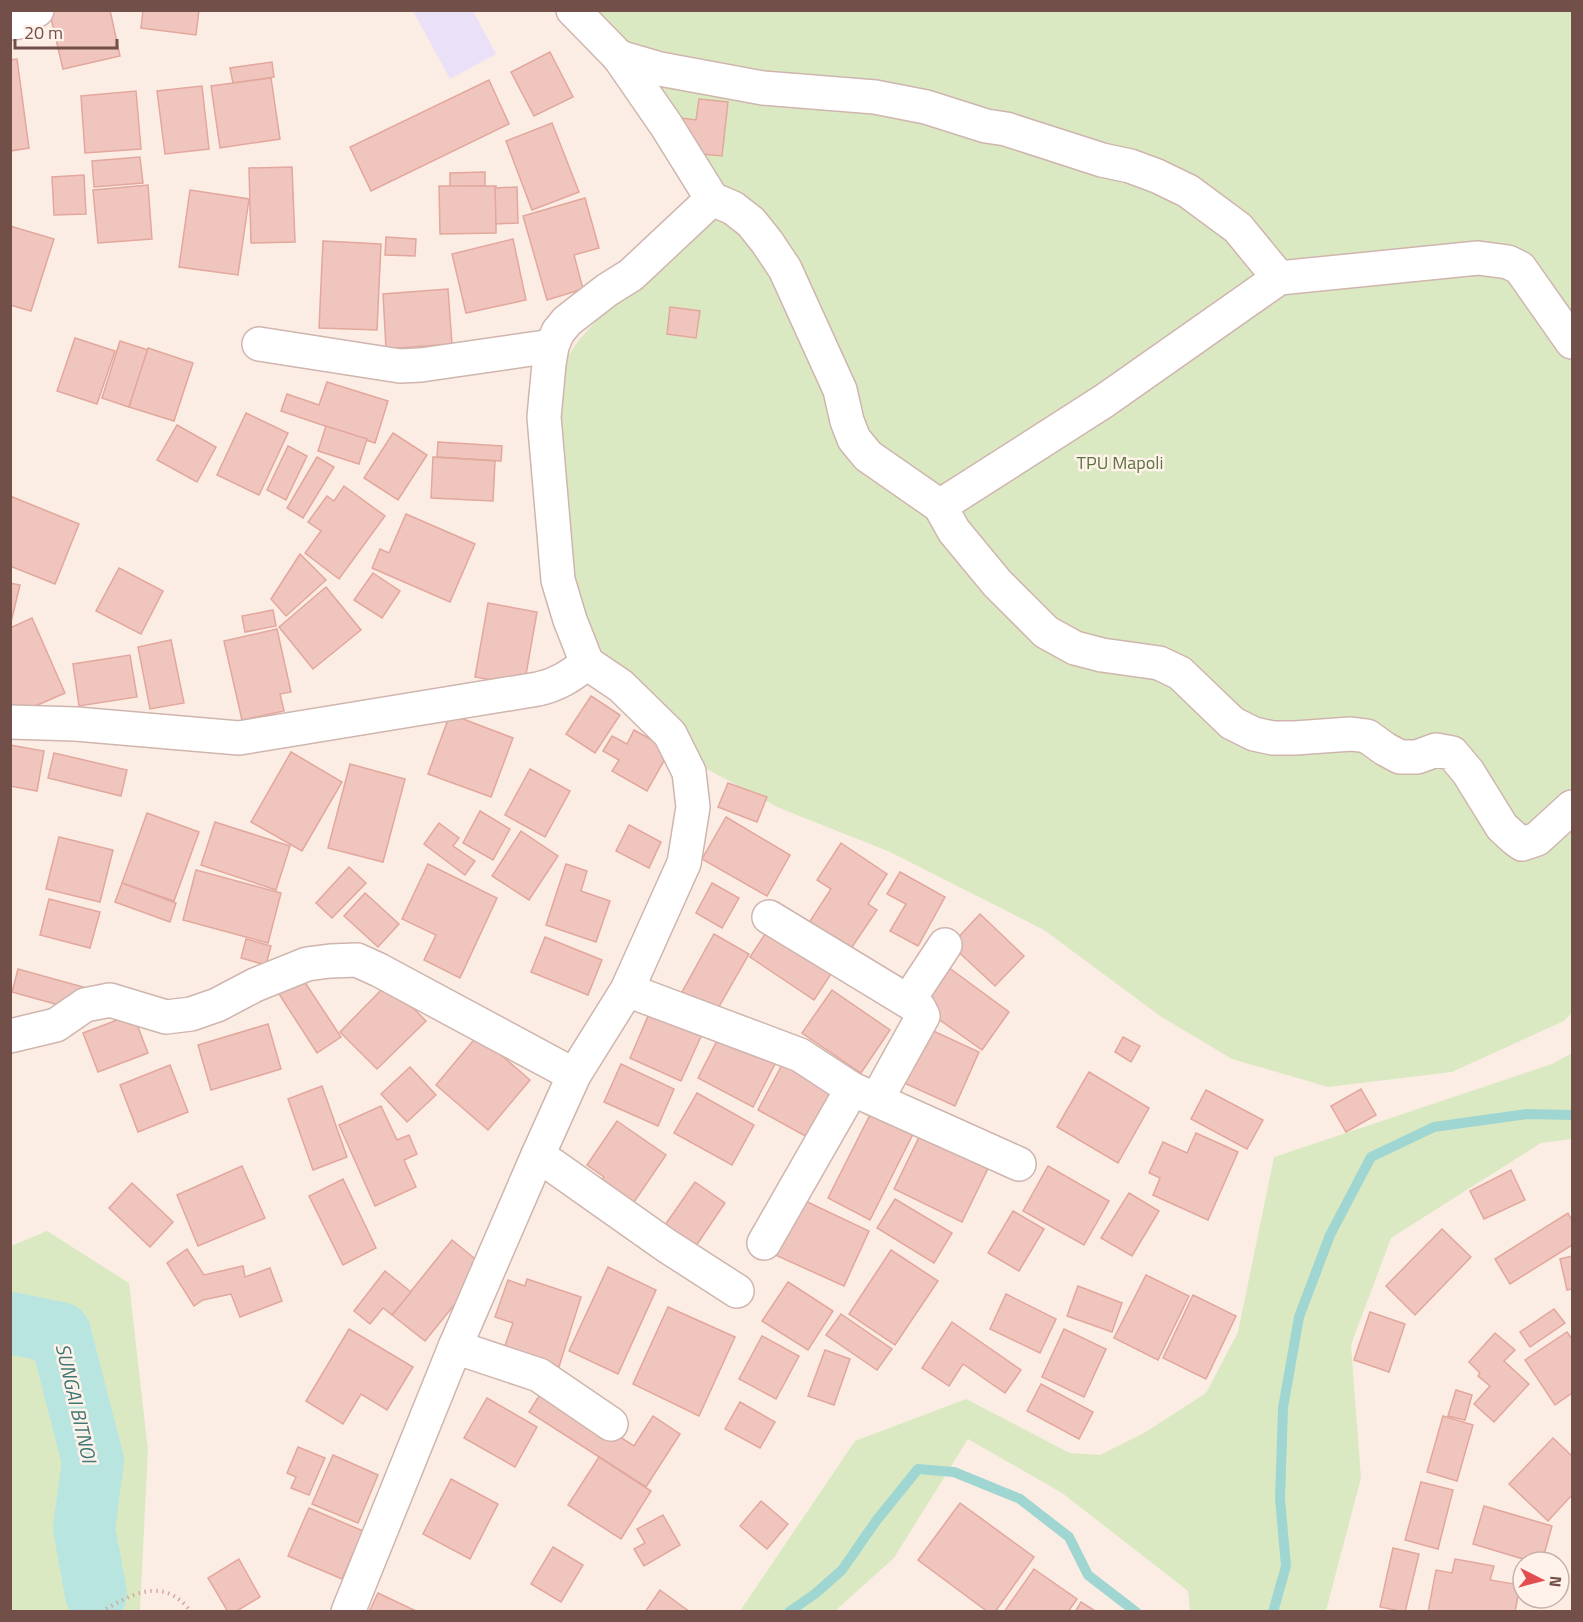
<svg xmlns="http://www.w3.org/2000/svg" width="1583" height="1622" font-family="'Titillium Web',sans-serif">
  <style>
    .education { fill: #eae1f8 }
    .green { fill: #dbe9c3 }
    .lines { fill: none; stroke-linecap: round; stroke-linejoin: round }
    .stream { stroke: #a0d6d1; stroke-width: 10 }
    .river { stroke: #b9e5e0; stroke-width: 62 }
    .building { fill: #f0c5bd; stroke: #e2a79d; stroke-width: 1.5 }
    .minor-casing { stroke: #cfb5ae; stroke-width: 36 }
    .path { stroke: #d5a8a0; stroke-width: 4; stroke-dasharray: 1.5 4.5; stroke-linecap: butt }
    .minor { stroke: #fff; stroke-width: 33 }
    .labels { text-anchor: middle; stroke-width: 5; stroke-linejoin: round; paint-order: stroke }
    .park-label { font-size: 18px; fill: #5c7440; stroke: #fff2ea }
    .water-label { font-size: 20px; font-style: italic; fill: #3f7874; stroke: #fff2ea }
  </style>
  <rect width="100%" height="100%" fill="#fcede4"/>
  <!-- education -->
  <polygon class="education" points="413,11 473,11 496,54 450,79"/>
  <!-- green -->
  <g class="green">
    <polygon points="561,11 1572,11 1572,1013 1564,1021 1452,1072 1328,1087 1232,1059 1160,1016 1044,930 890,852 777,807 694,762 579,662 545,389 579,340 694,210 686,188 653,124"/>
    <polygon points="1572,1053 1572,1139 1541,1143 1391,1238 1351,1345 1361,1478 1326,1611 1190,1611 1188,1591 1062,1493 968,1439 894,1558 835,1611 740,1611 855,1441 966,1399 1070,1453 1100,1455 1144,1433 1206,1393 1238,1332 1274,1157 1552,1064"/>
    <polygon points="47,1231 129,1283 148,1450 140,1611 11,1611 11,1246"/>
  </g>
  <g class="lines">
    <!-- stream -->
    <g class="stream">
      <polyline points="789,1612 816,1593 842,1570 876,1521 918,1469 954,1472 1020,1499 1069,1537 1088,1575 1136,1612"/>
      <polyline points="1273,1612 1286,1566 1280,1499 1283,1408 1299,1317 1330,1235 1371,1157 1434,1127 1527,1114 1572,1115"/>
    </g>
    <!-- river -->
    <polyline class="river" points="10,1323 60,1333 93,1461 84,1528 96,1594"/>
  </g>
  <!-- building -->
  <g class="building">
    <polygon points="49,10 110,10 120,56 63,69"/>
    <polygon points="143,10 199,10 196,35 141,28"/>
    <polygon points="550,52 573,97 534,116 511,72"/>
    <polygon points="17,59 29,148 10,151 10,60"/>
    <polygon points="272,62 274,77 233,83 230,68"/>
    <polygon points="271,78 280,139 220,148 211,86"/>
    <polygon points="489,80 509,124 371,191 350,147"/>
    <polygon points="202,86 209,149 165,154 157,91"/>
    <polygon points="136,91 141,149 85,153 81,96"/>
    <polygon points="699,99 728,102 722,156 693,153 680,138 682,118 696,120"/>
    <polygon points="552,123 579,192 532,210 506,141"/>
    <polygon points="140,157 143,183 94,187 92,161"/>
    <polygon points="292,167 295,242 251,243 249,168"/>
    <polygon points="485,172 485,186 450,187 450,173"/>
    <polygon points="84,175 86,214 54,215 52,177"/>
    <polygon points="148,185 152,239 98,243 93,190"/>
    <polygon points="439,186 496,186 496,233 440,234"/>
    <polygon points="517,187 518,223 496,224 495,188"/>
    <polygon points="190,190 249,199 238,275 179,267"/>
    <polygon points="585,198 599,248 574,255 583,289 547,300 523,216"/>
    <polygon points="10,226 54,239 31,311 10,305"/>
    <polygon points="386,237 416,239 415,256 385,255"/>
    <polygon points="513,239 526,300 466,313 452,254"/>
    <polygon points="323,241 381,244 377,330 319,328"/>
    <polygon points="448,289 452,344 386,349 383,294"/>
    <polygon points="670,307 700,311 696,338 667,334"/>
    <polygon points="75,338 115,351 97,404 57,391"/>
    <polygon points="120,341 148,350 129,407 102,398"/>
    <polygon points="148,348 193,363 174,421 129,407"/>
    <polygon points="327,382 388,401 375,443 281,411 287,394 319,405"/>
    <polygon points="246,413 288,433 259,495 217,475"/>
    <polygon points="177,425 216,447 197,482 157,460"/>
    <polygon points="326,426 367,439 359,464 318,451"/>
    <polygon points="393,433 427,455 398,500 364,478"/>
    <polygon points="438,442 502,446 501,461 437,457"/>
    <polygon points="288,446 307,456 286,500 267,490"/>
    <polygon points="317,457 334,467 303,518 287,508"/>
    <polygon points="433,457 495,461 493,501 431,498"/>
    <polygon points="344,486 385,516 339,579 305,553 321,531 308,522 327,496 334,501"/>
    <polygon points="10,496 79,524 55,584 10,566"/>
    <polygon points="406,514 475,544 450,602 372,568 380,549 389,553"/>
    <polygon points="300,554 326,580 286,616 271,599"/>
    <polygon points="119,568 163,591 141,634 96,611"/>
    <polygon points="373,573 400,591 382,618 354,600"/>
    <polygon points="10,583 20,585 11,622 10,622"/>
    <polygon points="326,587 361,630 313,669 279,627"/>
    <polygon points="488,603 537,612 524,686 475,677"/>
    <polygon points="273,610 276,626 245,632 242,616"/>
    <polygon points="32,618 65,693 10,717 10,628"/>
    <polygon points="277,629 291,692 280,694 284,711 242,720 224,641"/>
    <polygon points="171,640 184,703 150,709 138,647"/>
    <polygon points="130,655 137,697 79,706 73,664"/>
    <polygon points="591,696 620,715 595,753 566,734"/>
    <polygon points="450,714 513,738 491,797 428,774"/>
    <polygon points="634,730 670,750 647,791 612,771 619,760 603,751 612,736 627,744"/>
    <polygon points="10,745 44,751 37,791 10,786"/>
    <polygon points="291,752 342,782 302,851 251,822"/>
    <polygon points="54,753 127,770 121,796 48,778"/>
    <polygon points="350,764 405,779 383,862 328,848"/>
    <polygon points="530,769 570,791 545,837 505,815"/>
    <polygon points="728,783 767,797 757,822 718,807"/>
    <polygon points="480,811 510,829 493,860 463,843"/>
    <polygon points="147,813 199,832 174,901 122,883"/>
    <polygon points="726,817 790,855 767,896 702,859"/>
    <polygon points="215,822 290,846 276,890 201,865"/>
    <polygon points="439,823 459,838 453,846 475,861 465,875 424,844"/>
    <polygon points="629,825 661,842 649,868 616,851"/>
    <polygon points="521,831 558,856 529,900 492,876"/>
    <polygon points="59,837 113,850 100,902 46,889"/>
    <polygon points="841,843 887,874 868,904 877,910 844,959 803,932 831,889 817,880"/>
    <polygon points="428,864 497,898 460,978 424,960 436,935 402,919"/>
    <polygon points="566,864 587,871 581,891 610,901 596,942 546,925"/>
    <polygon points="349,867 366,883 332,918 316,903"/>
    <polygon points="196,870 281,893 268,943 183,920"/>
    <polygon points="900,872 945,897 918,946 890,931 906,904 887,894"/>
    <polygon points="122,883 176,903 170,922 115,902"/>
    <polygon points="712,883 739,898 722,928 696,913"/>
    <polygon points="365,893 399,924 378,947 344,916"/>
    <polygon points="49,899 100,912 90,948 40,935"/>
    <polygon points="980,914 1024,956 995,986 951,945"/>
    <polygon points="771,925 835,968 814,1000 750,957"/>
    <polygon points="714,934 749,954 716,1012 682,992"/>
    <polygon points="545,937 602,960 588,995 531,972"/>
    <polygon points="246,939 271,946 266,965 241,958"/>
    <polygon points="948,967 1009,1012 982,1050 920,1006"/>
    <polygon points="18,969 83,987 77,1010 12,992"/>
    <polygon points="302,978 341,1037 317,1053 279,994"/>
    <polygon points="388,983 426,1021 377,1069 340,1032"/>
    <polygon points="832,990 890,1030 861,1073 802,1033"/>
    <polygon points="651,1009 703,1032 681,1081 630,1058"/>
    <polygon points="133,1014 148,1053 98,1072 83,1033"/>
    <polygon points="268,1024 281,1069 211,1090 198,1045"/>
    <polygon points="723,1029 778,1058 753,1107 698,1078"/>
    <polygon points="929,1029 979,1052 955,1106 904,1083"/>
    <polygon points="478,1035 530,1080 488,1130 436,1085"/>
    <polygon points="1123,1037 1140,1046 1131,1062 1115,1052"/>
    <polygon points="783,1063 835,1090 809,1138 758,1110"/>
    <polygon points="621,1064 674,1089 658,1126 604,1102"/>
    <polygon points="170,1065 188,1112 138,1132 120,1085"/>
    <polygon points="410,1067 436,1095 407,1122 381,1094"/>
    <polygon points="1089,1072 1149,1108 1118,1163 1057,1127"/>
    <polygon points="322,1086 347,1157 313,1170 288,1099"/>
    <polygon points="1361,1089 1376,1115 1346,1132 1331,1106"/>
    <polygon points="1206,1090 1263,1120 1247,1149 1191,1119"/>
    <polygon points="697,1093 754,1125 732,1165 674,1133"/>
    <polygon points="875,1105 917,1126 870,1220 828,1198"/>
    <polygon points="381,1106 397,1140 409,1135 417,1154 404,1160 416,1187 375,1206 339,1125"/>
    <polygon points="617,1121 666,1155 630,1208 598,1185 604,1177 587,1165"/>
    <polygon points="925,1125 993,1158 962,1222 894,1189"/>
    <polygon points="1196,1133 1238,1152 1208,1220 1153,1195 1160,1178 1149,1173 1163,1142 1187,1153"/>
    <polygon points="242,1166 265,1218 198,1246 177,1195"/>
    <polygon points="1048,1166 1109,1201 1084,1245 1023,1211"/>
    <polygon points="1511,1170 1525,1200 1484,1219 1470,1191"/>
    <polygon points="343,1179 376,1248 343,1265 309,1196"/>
    <polygon points="695,1182 725,1203 696,1246 665,1225"/>
    <polygon points="132,1183 173,1222 150,1247 109,1208"/>
    <polygon points="1129,1193 1159,1211 1132,1256 1101,1238"/>
    <polygon points="799,1198 869,1231 844,1286 773,1254"/>
    <polygon points="895,1199 952,1233 934,1263 877,1228"/>
    <polygon points="1013,1211 1044,1229 1019,1271 988,1253"/>
    <polygon points="1568,1213 1572,1221 1572,1245 1510,1284 1495,1259"/>
    <polygon points="1442,1229 1471,1257 1415,1315 1386,1286"/>
    <polygon points="452,1240 485,1267 425,1341 392,1315"/>
    <polygon points="187,1249 204,1275 243,1266 245,1277 270,1268 282,1301 240,1317 231,1294 203,1300 194,1306 167,1263"/>
    <polygon points="891,1250 938,1281 895,1345 849,1314"/>
    <polygon points="1572,1256 1572,1289 1567,1290 1560,1259"/>
    <polygon points="608,1267 656,1290 618,1374 569,1351"/>
    <polygon points="385,1271 411,1292 392,1315 383,1308 370,1324 354,1311"/>
    <polygon points="1146,1275 1189,1296 1158,1360 1114,1338"/>
    <polygon points="527,1279 581,1297 557,1373 502,1354 513,1323 495,1317 508,1280 525,1286"/>
    <polygon points="788,1282 833,1311 808,1350 762,1321"/>
    <polygon points="1078,1286 1122,1303 1112,1332 1067,1316"/>
    <polygon points="1006,1294 1056,1319 1040,1353 990,1329"/>
    <polygon points="1193,1295 1236,1316 1206,1379 1163,1358"/>
    <polygon points="668,1307 735,1337 699,1416 633,1384"/>
    <polygon points="1554,1309 1565,1323 1530,1347 1520,1332"/>
    <polygon points="1370,1312 1405,1324 1389,1372 1354,1360"/>
    <polygon points="841,1314 892,1349 877,1370 826,1335"/>
    <polygon points="952,1322 1021,1370 1005,1393 963,1364 949,1386 922,1368"/>
    <polygon points="349,1329 413,1367 387,1410 361,1394 343,1424 306,1401"/>
    <polygon points="1064,1329 1106,1349 1084,1397 1042,1377"/>
    <polygon points="1567,1332 1572,1339 1572,1393 1555,1405 1525,1360"/>
    <polygon points="1495,1333 1515,1350 1504,1361 1529,1384 1494,1422 1474,1404 1490,1386 1478,1376 1480,1373 1469,1362"/>
    <polygon points="762,1336 799,1356 776,1399 739,1379"/>
    <polygon points="825,1350 850,1359 834,1405 808,1396"/>
    <polygon points="1041,1384 1093,1412 1079,1439 1027,1411"/>
    <polygon points="544,1388 634,1446 653,1416 680,1434 646,1487 529,1412"/>
    <polygon points="1456,1390 1472,1395 1465,1420 1448,1416"/>
    <polygon points="487,1398 537,1427 515,1467 464,1438"/>
    <polygon points="740,1402 775,1422 760,1448 725,1429"/>
    <polygon points="1443,1416 1473,1425 1457,1481 1427,1472"/>
    <polygon points="1553,1438 1572,1456 1572,1495 1548,1521 1509,1484"/>
    <polygon points="298,1447 325,1458 309,1495 291,1488 296,1477 287,1473"/>
    <polygon points="333,1455 378,1475 358,1523 312,1504"/>
    <polygon points="599,1457 651,1491 621,1539 568,1505"/>
    <polygon points="451,1479 498,1504 470,1559 423,1534"/>
    <polygon points="1421,1482 1453,1490 1438,1549 1405,1540"/>
    <polygon points="761,1501 788,1524 767,1549 740,1526"/>
    <polygon points="960,1503 1034,1557 995,1612 988,1612 918,1560"/>
    <polygon points="1484,1506 1552,1526 1542,1562 1533,1562 1473,1544"/>
    <polygon points="309,1508 363,1531 342,1579 288,1556"/>
    <polygon points="663,1515 680,1545 644,1566 634,1549 645,1543 637,1529"/>
    <polygon points="553,1547 583,1565 561,1602 531,1584"/>
    <polygon points="1393,1548 1419,1554 1405,1612 1380,1607"/>
    <polygon points="239,1559 260,1597 235,1612 228,1612 208,1578"/>
    <polygon points="1455,1559 1494,1566 1490,1580 1520,1585 1515,1612 1428,1612 1436,1570 1452,1573"/>
    <polygon points="1034,1569 1077,1599 1068,1612 1004,1612"/>
    <polygon points="660,1590 690,1612 645,1612"/>
    <polygon points="378,1593 416,1611 416,1612 369,1612"/>
    <polygon points="1081,1602 1097,1612 1075,1612"/>
  </g>
  <g class="lines">
    <defs>
      <g id="minor">
        <polyline points="573,10 619,57 666,125 712,199 733,208 751,222 767,242 785,269 840,390 847,421 854,439 868,456 940,506 954,531 997,583 1046,632 1075,648 1102,655 1159,663 1180,673 1232,723 1254,734 1273,738 1295,738 1351,734 1367,736 1385,749 1400,757 1417,757 1436,750 1452,753 1468,772 1502,827 1514,838 1522,844 1537,839 1572,807"/>
        <polyline points="10,23 19,22 37,10"/>
        <polyline points="619,57 660,69 763,88 875,97 926,107 986,126 1006,129 1102,160 1130,166 1157,176 1188,191 1238,228 1279,278"/>
        <polyline points="259,344 400,366 421,365 552,346"/>
        <polyline points="940,506 1104,401 1279,278 1478,258 1508,262 1520,268 1572,342"/>
        <path d="M10 722 76 724 239 738 538 689C557 685 571 676 587 663L570 620 558 580 544 417 549 364 552 346 558 332 567 321 607 290 631 275 712 199"/>
        <polyline points="769,917 919,1008 923,1016 877,1099"/>
        <polyline points="627,990 800,1055 852,1089 1019,1164"/>
        <polyline points="908,1001 945,945"/>
        <polyline points="10,1036 56,1025 85,1005 110,1000 166,1017 191,1014 217,1005 255,985 307,964 330,961 357,960 379,970 574,1075"/>
        <polyline points="538,1155 667,1246 737,1291"/>
        <polyline points="764,1243 852,1089"/>
        <polyline points="455,1347 539,1375 611,1424"/>
        <polyline points="348,1612 455,1347 538,1155 574,1075 627,990 684,863 693,807 689,772 670,734 621,686 587,663"/>
      </g>
    </defs>
    <!-- minor casing -->
    <use href="#minor" class="minor-casing"/>
    <!-- path -->
    <path class="path" d="M101 1612C131 1594 164 1575 191 1612"/>
    <!-- minor -->
    <use href="#minor" class="minor"/>
  </g>
  <g class="labels">
    <!-- park labels -->
    <g class="park-label">
      <text x="1120" y="469">TPU Mapoli</text>
    </g>
    <!-- water labels -->
    <g class="water-label">
      <text transform="translate(76 1403) rotate(77)" y="7">SUNGAI BITNOI</text>
    </g>
  </g>
  <!-- border -->
  <rect width="1583" height="1622" fill="none" stroke="#734f4a" stroke-width="24"/>
  <!-- north arrow -->
  <g transform="translate(1541 1580) rotate(96)"><circle r="28" fill="#fff2ea" stroke="#c7b1aa" stroke-width="1.5"/>
  <path d="M0-4.5L10 22L0 15L-10 22Z" fill="#e24d50"/>
  <text y="-9" font-size="16" font-weight="bold" text-anchor="middle" fill="#734f4a">N</text>
  </g>
  <!-- scale -->
  <path d="M15 39v9h102v-9" fill="none" stroke="#734f4a" stroke-width="3"/>
  <text x="24" y="39" font-size="18" fill="#734f4a" stroke="#fff2ea" stroke-width="4.5" paint-order="stroke">20 m</text>
</svg>
